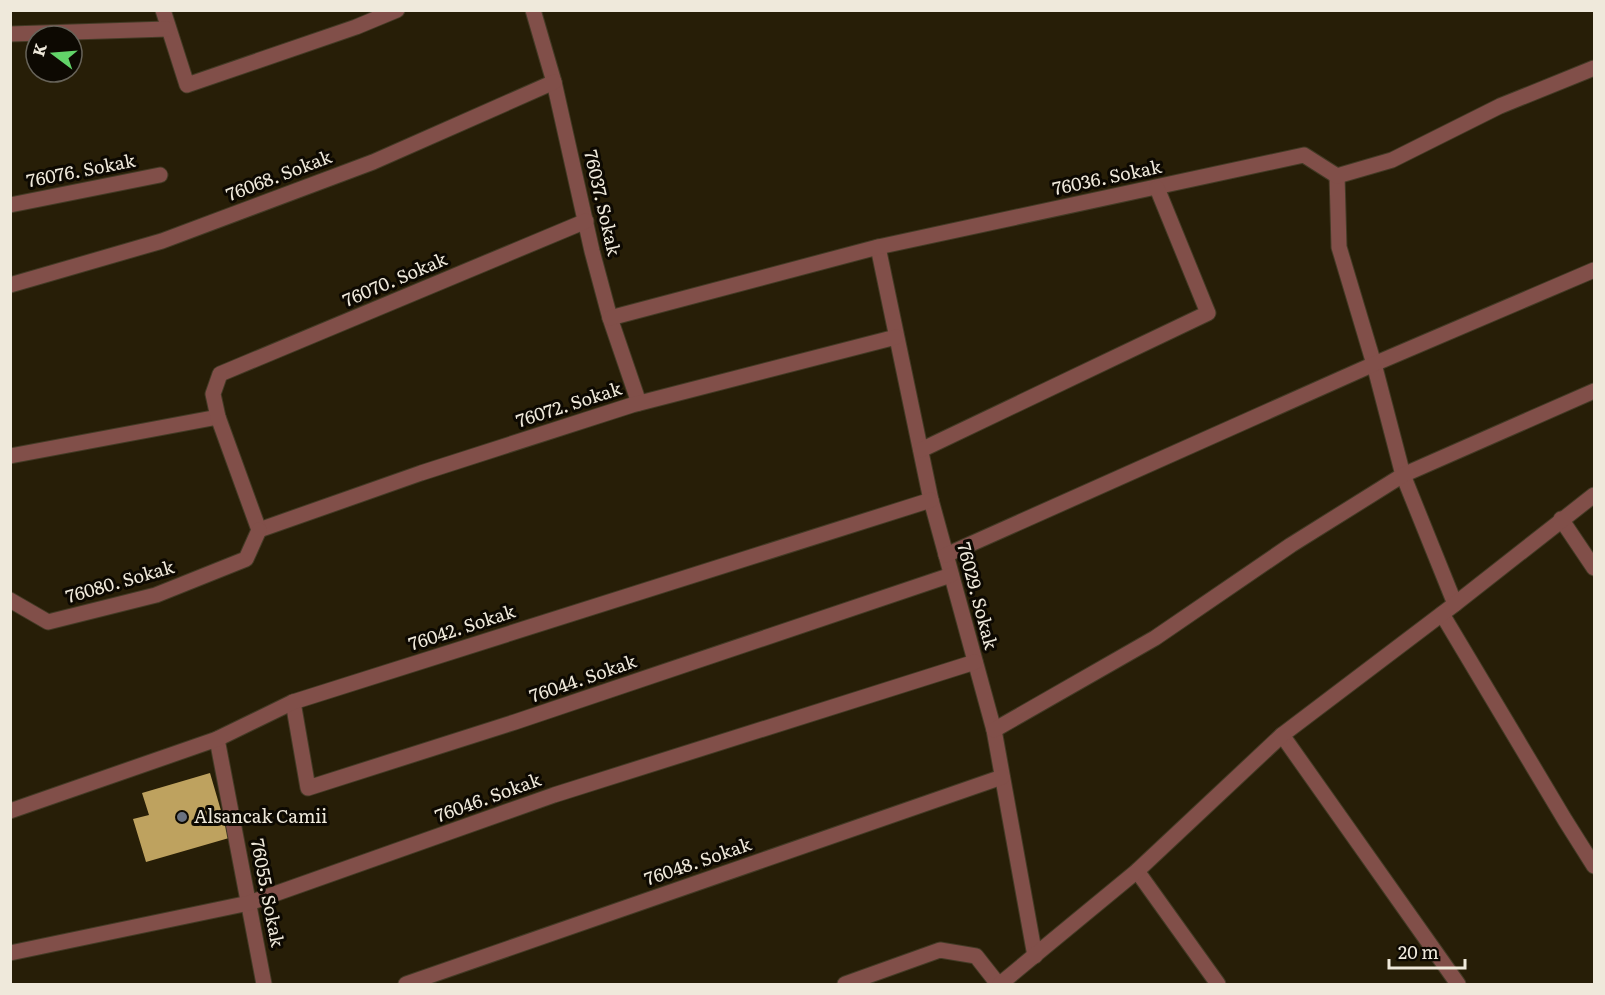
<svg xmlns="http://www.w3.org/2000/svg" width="1605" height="995" font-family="Literata,serif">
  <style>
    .building { fill: #bea25f }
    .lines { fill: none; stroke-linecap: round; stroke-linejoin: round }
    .minor-casing { stroke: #433a25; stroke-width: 17 }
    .minor { stroke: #814f49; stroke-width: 15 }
    .worship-dot { fill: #6b7280; stroke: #0d0902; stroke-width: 2 }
    .labels { text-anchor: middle; stroke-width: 6; stroke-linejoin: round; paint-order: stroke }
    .street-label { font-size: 18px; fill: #efe9db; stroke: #0d0902 }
    .poi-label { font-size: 18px; fill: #efe9db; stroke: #0d0902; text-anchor: start }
  </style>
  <rect width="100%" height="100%" fill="#271e07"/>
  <!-- building -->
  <polygon class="building" points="210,773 229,838 146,862 133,819 149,815 142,793"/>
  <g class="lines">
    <defs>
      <g id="minor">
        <polyline points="163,10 187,85 356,27 397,10"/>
        <polyline points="533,10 554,82 592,251 610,318 639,403"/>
        <polyline points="10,34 167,29"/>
        <polyline points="1337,176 1339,247 1374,364 1403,475 1455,604"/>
        <polyline points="10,205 160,175"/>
        <polyline points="878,247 931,500 994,730 1035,956"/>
        <polyline points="10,285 162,241 373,162 554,82"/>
        <polyline points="610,318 878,247 1304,155 1337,176 1392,160 1500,106 1594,68"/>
        <polyline points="921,450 1208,313 1157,188"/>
        <polyline points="10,456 218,417"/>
        <polyline points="1561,519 1594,568"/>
        <polyline points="259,530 421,473 632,405 896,337"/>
        <polyline points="259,530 218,417 213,394 220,374 586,221"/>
        <polyline points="946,555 1374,364 1594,270"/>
        <polyline points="10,600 48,622 156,595 246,559 259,530"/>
        <polyline points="1442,614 1565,820 1594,866"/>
        <polyline points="293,702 308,788 515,722 951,575"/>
        <polyline points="994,730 1155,638 1291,545 1403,475 1594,391"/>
        <polyline points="1282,735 1458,984"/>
        <polyline points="217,739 264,984"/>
        <polyline points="10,811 217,739 293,702 931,500"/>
        <polyline points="1137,871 1218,984"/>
        <polyline points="10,953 249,903 554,795 975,662"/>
        <polyline points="406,984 1002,777"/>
        <polyline points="845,984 940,950 976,956 998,984"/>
        <polyline points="1000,984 1137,871 1282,735 1455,604 1594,495"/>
      </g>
    </defs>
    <!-- minor casing -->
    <use href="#minor" class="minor-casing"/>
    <!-- minor -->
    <use href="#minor" class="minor"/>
  </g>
  <!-- markers -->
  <circle class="worship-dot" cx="182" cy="817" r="6"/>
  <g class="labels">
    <!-- street labels -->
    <g class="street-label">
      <text transform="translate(81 171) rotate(-11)" y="6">76076. Sokak</text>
      <text transform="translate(279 176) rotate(-21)" y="6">76068. Sokak</text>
      <text transform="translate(1107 178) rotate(-12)" y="6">76036. Sokak</text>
      <text transform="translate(602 203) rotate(77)" y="6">76037. Sokak</text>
      <text transform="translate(395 280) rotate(-23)" y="6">76070. Sokak</text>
      <text transform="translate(569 405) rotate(-18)" y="6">76072. Sokak</text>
      <text transform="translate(120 582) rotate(-16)" y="6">76080. Sokak</text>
      <text transform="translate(977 596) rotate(75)" y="6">76029. Sokak</text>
      <text transform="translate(462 628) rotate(-18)" y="6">76042. Sokak</text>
      <text transform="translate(583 679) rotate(-19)" y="6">76044. Sokak</text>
      <text transform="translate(488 798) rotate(-20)" y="6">76046. Sokak</text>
      <text transform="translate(698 862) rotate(-19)" y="6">76048. Sokak</text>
      <text transform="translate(267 893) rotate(79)" y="6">76055. Sokak</text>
    </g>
    <!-- poi labels -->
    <g class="poi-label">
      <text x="194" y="823">Alsancak Camii</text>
    </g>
  </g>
  <!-- border -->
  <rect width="1605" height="995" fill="none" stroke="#efe9db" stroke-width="24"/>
  <!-- north arrow -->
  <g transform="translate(54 54) rotate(286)"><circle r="28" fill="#0d0902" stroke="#676359" stroke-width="1.5"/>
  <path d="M0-4.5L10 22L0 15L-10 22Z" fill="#62d469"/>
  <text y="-9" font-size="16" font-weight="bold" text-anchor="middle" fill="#efe9db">K</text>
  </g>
  <!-- scale -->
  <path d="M1389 959v9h76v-9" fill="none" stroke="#efe9db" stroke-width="3"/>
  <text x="1398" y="959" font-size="18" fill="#efe9db" stroke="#0d0902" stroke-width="4.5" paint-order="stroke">20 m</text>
</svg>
